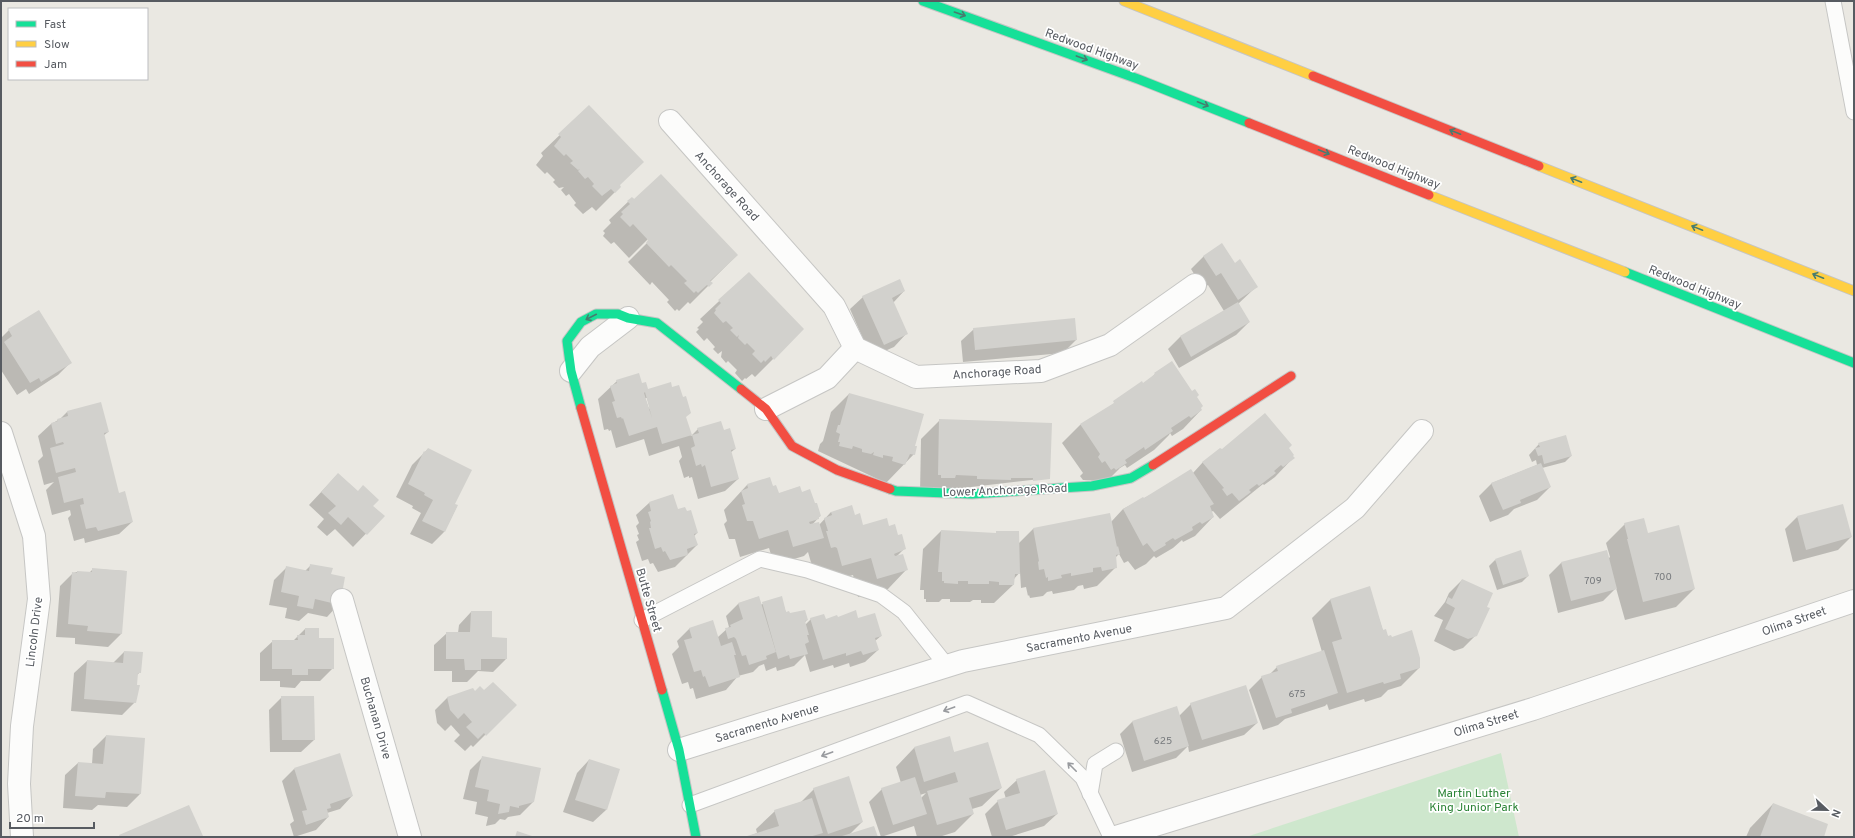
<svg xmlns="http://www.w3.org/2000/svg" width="1855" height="838" font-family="Overpass,sans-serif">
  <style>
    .green { fill: #cee7cd }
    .shadow { fill: #0003; fill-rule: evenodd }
    .building { fill: #d2d1cd; fill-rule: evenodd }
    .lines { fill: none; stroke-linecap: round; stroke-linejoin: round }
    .lane-casing { stroke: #c6c6c4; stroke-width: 17 }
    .street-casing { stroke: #c6c6c4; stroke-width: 24 }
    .fast-casing { stroke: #c5c5c4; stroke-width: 11 }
    .slow-casing { stroke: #c5c5c4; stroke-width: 11 }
    .jam-casing { stroke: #c5c5c4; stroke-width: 11 }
    .lane { stroke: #fcfcfb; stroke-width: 15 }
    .street { stroke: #fcfcfb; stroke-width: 22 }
    .fast { stroke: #16e098; stroke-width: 9 }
    .slow { stroke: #ffcf43; stroke-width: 9 }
    .jam { stroke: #f24e42; stroke-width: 9 }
    .oneway { stroke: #477c6f }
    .oneway2 { stroke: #999b9f }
    .labels { text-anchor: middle; stroke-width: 3.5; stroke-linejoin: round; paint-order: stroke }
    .number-label { font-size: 10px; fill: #76797c }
    .street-label { font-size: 12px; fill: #575b61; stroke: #fff }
    .park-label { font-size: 12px; fill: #2c8437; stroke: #fff }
  </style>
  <rect width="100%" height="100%" fill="#eae8e2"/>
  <!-- green -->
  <polygon class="green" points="1501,753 1519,837 1246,837"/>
  <!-- shadow -->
  <g class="shadow">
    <polygon points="589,107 620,187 596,211 592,207 583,214 574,205 576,203 569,194 566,196 561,190 564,187 559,188 553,182 555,180 547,172 545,174 536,165 543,156 541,153"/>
    <polygon points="632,198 737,255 710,282 711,283 690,304 688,302 679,311 677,309 675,311 667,302 669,300 652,282 650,285 628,262 650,240 648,239 629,258 614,242 611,244 603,236 605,233 603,231 611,223 609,220"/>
    <polygon points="1204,256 1235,264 1256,287 1238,304 1249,322 1236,335 1179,368 1168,349 1180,337 1224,311 1208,285 1203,288 1191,269"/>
    <polygon points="749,273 773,359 755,377 752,374 746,379 745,378 742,381 735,373 737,370 728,361 726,363 721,357 722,351 718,354 713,349 715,347 707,338 704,341 696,332 699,329 697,328 703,322 700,319"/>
    <polygon points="904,291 893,303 906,334 894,347 871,357 850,309 863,297"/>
    <polygon points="974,329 1076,340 1063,353 963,362 961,341"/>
    <polygon points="9,330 70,363 58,375 29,394 26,389 17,395 1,370 1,338"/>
    <polygon points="1155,374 1196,397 1201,410 1183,429 1172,436 1170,433 1169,435 1154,450 1127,468 1125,465 1120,468 1107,481 1083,480 1080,476 1083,473 1062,443 1080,425 1108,408 1142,383 1143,384 1149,380"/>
    <path d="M617 381 641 384 647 391 685 417 691 436 698 429 723 431 735 449 730 453 738 479 725 491 698 499 692 477 689 478V476L684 478 679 461 682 457 679 446 649 456 644 439 616 448 611 430 609 431 608 429 604 430 598 399ZM645 398H647L650 408 649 409Z"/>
    <polygon points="849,394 914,447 914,454 886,483 818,451 820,444 823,441 831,412"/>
    <polygon points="67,412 108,432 103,436 118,494 132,522 119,534 85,543 84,538 74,541 68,518 71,515 70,510 52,515 46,490 54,482 44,485 38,461 43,456 38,436 51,424 60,419"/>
    <polygon points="940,420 1049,478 920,493 921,439"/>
    <polygon points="1539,444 1571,456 1565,462 1542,468 1550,487 1537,500 1514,509 1508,515 1490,522 1479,496 1492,483 1537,465 1536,460 1532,462 1529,455"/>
    <polygon points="1288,448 1293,458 1275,477 1264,485 1263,484 1220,519 1213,511 1211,512 1213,517 1195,536 1183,542 1182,540 1173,548 1156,558 1154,556 1146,564 1135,570 1128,561 1124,563 1119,554 1115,558 1116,567 1097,586 1084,589 1083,585 1078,586 1074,590 1053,594 1052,591 1047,592 1043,596 1030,598 1029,595 1028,596 1026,587 1021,588 1020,572 1014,579 1013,585 994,603 981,603 981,600 973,600 970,602 950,602 950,599 942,599 939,602 926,602 926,599 924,599 924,590 920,590 923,549 941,531 995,534 997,532 1018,544 1033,529 1111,522 1123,509 1193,473 1203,462 1222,450"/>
    <polygon points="428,449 453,505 457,506 444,532 432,544 410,534 421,513 412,508 413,506 396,497 412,465"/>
    <polygon points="338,474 383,516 353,547 335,529 327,536 317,527 324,519 309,505"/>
    <polygon points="747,485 772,487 778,494 801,493 820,516 812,525 819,525 831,512 854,516 862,526 889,527 905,548 897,556 906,570 888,589 858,597 853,575 824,584 819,567 816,565 812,566 808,552 804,556 774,565 769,548 740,557 735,539 729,539 724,524 727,521 724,510"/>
    <polygon points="673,495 677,511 697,533 694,536 697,545 675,567 658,572 653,563 650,564 648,559 642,561 636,542 639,540 637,535 639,534 636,526 639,523 636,515 649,503"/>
    <polygon points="1797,517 1851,537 1838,550 1793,562 1785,529"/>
    <polygon points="1625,524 1647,534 1694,589 1676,607 1625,620 1616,588 1603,601 1558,613 1549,575 1561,563 1608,559 1610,557 1606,543"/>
    <polygon points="1495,560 1528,576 1522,582 1497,590 1489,566"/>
    <polygon points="311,565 330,575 339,604 327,617 308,613 299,621 285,618 287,608 269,605 274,580 287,567 305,571"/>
    <polygon points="93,569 126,571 121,634 108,647 75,644 75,638 56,637 60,586 73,573 77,572 89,573"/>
    <polygon points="1462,580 1476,635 1463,648 1454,651 1434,641 1443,620 1434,616 1445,602 1449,593"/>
    <polygon points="1369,588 1383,631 1419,668 1401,686 1388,690 1381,697 1365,702 1364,699 1329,710 1327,704 1325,706 1285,719 1278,725 1263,730 1249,690 1262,677 1269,675 1277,667 1322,652 1312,618 1330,600"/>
    <polygon points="758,597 760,605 781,597 786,613 807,620 804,623 805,625 811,619 857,619 881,636 875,641 878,650 865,662 850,667 849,663 834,668 833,665 810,672 805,655 794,666 777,671 776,667 766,671 764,664 759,666 753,672 738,676 726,690 696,699 693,688 690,689 688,682 682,684 672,654 679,647 677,641 690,628 718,637 729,627 726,616 738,604"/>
    <polygon points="471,612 506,659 493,672 478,671 467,682 452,682 452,671 434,671 434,645 447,633 458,633 459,625"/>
    <polygon points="305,629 318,639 333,668 320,681 301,681 295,688 280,687 280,681 260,681 260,653 273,641 293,641"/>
    <polygon points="124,652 140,672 137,675 135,702 122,715 71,711 74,673 87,661 113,663"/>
    <polygon points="475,692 484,692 515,705 473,747 471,745 465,751 454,741 460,735 451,725 445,731 437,723 435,710 447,698"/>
    <polygon points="282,697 314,740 301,752 270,752 269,710"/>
    <polygon points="1191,704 1257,723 1244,735 1189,752 1188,746 1176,758 1132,772 1120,734 1132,722 1176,707 1179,716"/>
    <polygon points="106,736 144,739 140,794 127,807 98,805 92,810 63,808 65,775 78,763 92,764 93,749"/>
    <path d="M949 738 954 753 1001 788 982 806 972 809 973 814 955 832 939 837H917L914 826 881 837 869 802 882 789 901 783 896 767 914 748ZM926 793 921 798 920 795Z"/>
    <polygon points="483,757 533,802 520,815 508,817 505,820 500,819 495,824 486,826 488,817 475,814 477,802 463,799 470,770"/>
    <polygon points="589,760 619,770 606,810 593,822 563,812 577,773"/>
    <polygon points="294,769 352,796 340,809 327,813 328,817 316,830 294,837 290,824 294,821 282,781"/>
    <polygon points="1017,780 1057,814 1044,826 1009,837 992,837 985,814 998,801 1006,799 1004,792"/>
    <polygon points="814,789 862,822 850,834 877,837 747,837 757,833 756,829 775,811 801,802"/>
    <polygon points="1773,804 1822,837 1746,837 1750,828"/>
  </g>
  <!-- building -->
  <g class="building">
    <polygon points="589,105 644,162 620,185 621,187 615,193 611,189 602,196 592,186 594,184 588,177 585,179 578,171 580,169 578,170 570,163 573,161 566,154 564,156 554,146 561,137 558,134"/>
    <polygon points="661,174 738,255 710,281 713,283 709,287 707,285 698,293 696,291 694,293 684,283 687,281 671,265 669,267 646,243 648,240 633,224 630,227 620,217 623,214 621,212 630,204 627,201 632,197 634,199"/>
    <polygon points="1222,243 1235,263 1240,259 1258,287 1238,300 1221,273 1216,276 1203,256"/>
    <polygon points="749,272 804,329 774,360 771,356 765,362 764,360 761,363 752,354 755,351 747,343 745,345 738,338 739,335 737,337 730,330 733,328 726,321 723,323 714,313 716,310 715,309 721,303 718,300"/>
    <polygon points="900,279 905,291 892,298 908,334 884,345 862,296"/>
    <polygon points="1238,302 1250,322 1191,357 1180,336"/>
    <polygon points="39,310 72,363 41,382 39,378 30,383 4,342 12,336 8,329"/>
    <polygon points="1075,318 1077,340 975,350 973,328"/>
    <polygon points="1172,361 1192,391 1195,389 1199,395 1197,397 1203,406 1201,408 1202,410 1191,418 1189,416 1171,428 1173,431 1145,450 1144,447 1125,460 1127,463 1116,470 1114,468 1111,470 1105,461 1102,463 1098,457 1100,454 1080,424 1114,403 1113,401 1142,381 1143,383 1155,374 1154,373"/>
    <path d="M639 373 642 383 646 382 648 389 671 382 672 387 679 385 683 397 686 396 691 413 686 417 692 435 662 444 657 427 629 436 623 418 622 419 621 417 617 418 612 402 615 401 610 386 617 383 616 380ZM645 392 652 418 644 393Z"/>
    <polygon points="849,393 924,414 915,446 917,446 915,455 910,454 905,465 892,461 893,457 883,455 883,458 873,455 874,452 871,454 862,452 862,449 853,446 852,449 839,446 840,442 838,442 840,434 836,432 838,425 840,425"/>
    <polygon points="101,402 109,432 104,433 119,493 125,491 133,522 98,531 96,527 86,529 80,505 84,504 83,498 64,503 58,477 76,472 75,468 56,473 50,448 64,444 63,442 56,444 51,423 58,421 57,419 68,416 67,411"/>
    <polygon points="1265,413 1292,445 1289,448 1294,455 1293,456 1295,458 1283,467 1281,465 1274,471 1276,473 1259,486 1257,484 1249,490 1251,492 1239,501 1232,493 1227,496 1222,489 1224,488 1202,462 1220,448 1222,449"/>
    <polygon points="939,419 1052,423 1050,479 1033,481 1033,478 1011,478 1011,480 977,479 977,476 956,475 955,478 941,478 941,475 938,475"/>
    <polygon points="721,421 724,430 730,428 736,449 731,450 739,479 711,487 705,465 702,467 701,464 696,466 691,448 695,446 692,435 699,433 697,428"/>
    <polygon points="1566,435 1572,456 1544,464 1542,455 1538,456 1535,448 1540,447 1538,443"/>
    <polygon points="428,448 472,470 455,504 458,505 445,532 422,521 433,500 424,495 425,493 408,484 424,451 425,452"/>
    <polygon points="1541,463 1551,487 1520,500 1521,503 1503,510 1491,483"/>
    <polygon points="1191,469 1214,504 1210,506 1214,517 1202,524 1200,522 1192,527 1193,530 1175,540 1173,538 1165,543 1166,545 1154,552 1147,543 1143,546 1123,509 1143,497 1144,498"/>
    <polygon points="338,473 358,491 363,485 379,500 373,506 385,516 367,535 348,517 341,525 328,513 336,506 321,492"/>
    <polygon points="770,477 773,486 776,485 779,493 800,486 802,492 810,489 815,503 817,503 821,516 819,517 819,519 809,522 810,524 819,522 824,538 793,547 788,530 759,539 753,521 747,521 742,505 745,504 741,491 748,488 747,484"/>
    <polygon points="673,494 678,509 685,507 687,511 691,510 698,533 694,534 698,545 687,549 688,555 670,560 665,551 663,552 661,547 655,549 649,528 651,528 650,522 651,521 648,512 651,511 649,502"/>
    <polygon points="1843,504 1852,537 1806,550 1797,516"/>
    <polygon points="852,505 855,515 860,513 863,525 887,518 889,526 895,524 898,535 902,534 906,549 894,554 895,556 903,554 908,570 877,579 871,558 842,566 837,548 835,547 831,548 826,531 828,531 824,518 832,515 831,512"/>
    <polygon points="1110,513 1117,547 1118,546 1120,554 1116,555 1117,568 1102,571 1101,567 1093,568 1093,572 1071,576 1071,573 1061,575 1062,578 1048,581 1048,577 1046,578 1044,569 1039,570 1038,562 1039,561 1033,528"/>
    <polygon points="1644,518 1648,533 1679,525 1695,589 1643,602 1627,539 1628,539 1624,523"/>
    <polygon points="941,530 996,533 996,531 1019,531 1020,574 1015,574 1014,585 999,585 999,582 989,581 989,584 968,584 968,581 958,581 958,584 944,583 944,581 942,581 942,572 938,572"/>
    <polygon points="1521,550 1529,576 1503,585 1495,559"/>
    <polygon points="1607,550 1617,589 1571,601 1561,562"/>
    <polygon points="310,564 333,568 331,574 345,577 340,605 315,599 313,609 297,606 299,596 281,592 286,566 309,571"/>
    <polygon points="92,568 127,571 122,634 87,631 88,626 68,624 72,572 77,573 77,571 92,572"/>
    <polygon points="1462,579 1493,593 1487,607 1490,608 1477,636 1468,639 1445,629 1455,608 1446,603 1448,597 1452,599"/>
    <polygon points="1370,586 1383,630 1386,629 1388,636 1391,635 1392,637 1412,630 1420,658 1420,668 1400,674 1401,679 1384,684 1383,682 1347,693 1332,642 1342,639 1330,599"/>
    <polygon points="759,596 776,652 766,656 767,659 749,665 746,655 742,656 736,639 734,637 728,639 725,628 731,627 730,625 743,619 738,603"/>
    <polygon points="782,596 786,612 789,611 790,613 805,610 808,620 805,621 809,635 807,635 809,642 805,644 808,654 790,659 789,655 778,659 762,602"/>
    <polygon points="856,610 858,618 875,613 882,636 875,638 879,650 863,655 861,651 846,656 846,653 823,660 810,618 824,614 826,619 837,615 838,617"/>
    <polygon points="471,611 492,611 492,637 507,638 507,659 481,659 481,670 465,670 464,659 446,659 446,632 470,632"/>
    <polygon points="713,620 721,646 732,642 736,655 734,655 740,677 709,687 705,676 703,677 701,670 694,672 684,640 692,638 689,628"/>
    <polygon points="305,628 319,628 319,638 334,638 334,669 308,669 308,675 292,675 292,669 272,669 272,640 298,640 297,635 305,635"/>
    <polygon points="1324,650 1338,693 1291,709 1292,713 1276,718 1261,676 1278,671 1276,666"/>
    <polygon points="124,651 143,652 141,673 138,673 137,685 140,685 136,703 84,699 87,660 123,663"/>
    <polygon points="493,682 517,705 486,736 484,733 478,739 466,727 472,722 464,713 458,719 450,710 447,697 473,688 475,691 480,686 484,690"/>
    <polygon points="1246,685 1258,723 1202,740 1190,703"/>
    <polygon points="281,696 314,696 315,740 282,740"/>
    <polygon points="1177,706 1189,746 1144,761 1132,721"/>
    <polygon points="106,735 145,738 141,794 106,792 105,798 75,796 78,762 103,764"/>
    <polygon points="950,736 954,752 988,742 1002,788 969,798 974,814 937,825 927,791 958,782 955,772 924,782 914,747"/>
    <polygon points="340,753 353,796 330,804 331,808 327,809 329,817 306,825 302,811 307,810 294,768"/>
    <polygon points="482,756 541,768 534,802 519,806 519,808 510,806 509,812 498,814 500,804 487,801 489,790 475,787"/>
    <polygon points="589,759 620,769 607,810 575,800"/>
    <polygon points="1045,770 1058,814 1006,830 997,800 1020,793 1016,779"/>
    <polygon points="849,776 863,822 828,834 813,788"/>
    <polygon points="915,777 927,814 893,825 881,788"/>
    <polygon points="812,798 823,833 809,837 748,837 747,836 779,826 774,810"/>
    <polygon points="1773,803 1828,824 1824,837 1760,837"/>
    <polygon points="189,805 203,836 200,837 120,837 119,835"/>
    <polygon points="874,826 878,837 839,837"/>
    <polygon points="517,831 535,837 515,837"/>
  </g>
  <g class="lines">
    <defs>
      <g id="lane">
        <polyline points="1833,1 1854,112"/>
        <polyline points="642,620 760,559 807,570 881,595 904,612 947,666"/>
        <polyline points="1090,794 1095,764 1116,751"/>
        <polyline points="690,805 967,703 1039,735 1083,778 1111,837"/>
      </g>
      <g id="street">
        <polyline points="670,121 834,306 855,348 916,377 1041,371 1110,345 1195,285"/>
        <polyline points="571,371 590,347 628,318"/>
        <polyline points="766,409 827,378 855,348"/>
        <polyline points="1,433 34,536 39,599 22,726 19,784 22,837"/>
        <polyline points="342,600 410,837"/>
        <polyline points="679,750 963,661 1226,608 1355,508 1422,431"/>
        <polyline points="1116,837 1533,709 1854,601"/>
      </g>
      <g id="fast">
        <polyline points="923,1 1138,79 1249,123"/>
        <polyline points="1625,272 1854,363"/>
        <polyline points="581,408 571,371 567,341 581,322 596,314 618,314 628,318 657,323 741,389"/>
        <polyline points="890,489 896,491 972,494 1092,486 1131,478 1153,465"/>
        <polyline points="662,690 679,750 696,837"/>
      </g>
      <g id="slow">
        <polyline points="1124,1 1313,76"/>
        <polyline points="1539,166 1854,291"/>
        <polyline points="1429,195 1625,272"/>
      </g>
      <g id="jam">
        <polyline points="1313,76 1539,166"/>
        <polyline points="1249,123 1429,195"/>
        <polyline points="741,389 766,409 792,446 837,470 890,489"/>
        <polyline points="581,408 662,690"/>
        <polyline points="1153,465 1291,376"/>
      </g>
    </defs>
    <!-- lane casing -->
    <use href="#lane" class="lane-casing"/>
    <!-- street casing -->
    <use href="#street" class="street-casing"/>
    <!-- fast casing -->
    <use href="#fast" class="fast-casing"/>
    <!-- slow casing -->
    <use href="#slow" class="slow-casing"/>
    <!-- jam casing -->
    <use href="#jam" class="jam-casing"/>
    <!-- lane -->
    <use href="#lane" class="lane"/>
    <!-- street -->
    <use href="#street" class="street"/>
    <!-- fast -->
    <use href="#fast" class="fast"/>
    <!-- slow -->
    <use href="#slow" class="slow"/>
    <!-- jam -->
    <use href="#jam" class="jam"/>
  </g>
  <!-- one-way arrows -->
  <defs><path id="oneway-shaft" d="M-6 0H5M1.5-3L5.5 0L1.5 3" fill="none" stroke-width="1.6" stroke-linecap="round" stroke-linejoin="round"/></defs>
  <g class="oneway">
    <use href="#oneway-shaft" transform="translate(960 14) rotate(19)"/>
    <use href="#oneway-shaft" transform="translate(1082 58) rotate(20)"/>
    <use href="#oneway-shaft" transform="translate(1203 104) rotate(22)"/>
    <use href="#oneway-shaft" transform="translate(1455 132) rotate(-158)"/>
    <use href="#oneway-shaft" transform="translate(1324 152) rotate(22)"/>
    <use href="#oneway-shaft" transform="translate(1576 180) rotate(-158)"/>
    <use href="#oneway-shaft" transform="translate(1697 228) rotate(-158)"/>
    <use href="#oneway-shaft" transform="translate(1818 276) rotate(-158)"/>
    <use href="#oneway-shaft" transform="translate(591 317) rotate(153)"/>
  </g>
  <g class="oneway2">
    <use href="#oneway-shaft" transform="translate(949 709) rotate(160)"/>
    <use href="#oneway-shaft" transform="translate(827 754) rotate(160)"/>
    <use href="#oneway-shaft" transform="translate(1072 767) rotate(-135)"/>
  </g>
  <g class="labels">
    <!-- number labels -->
    <g class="number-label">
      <text x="1663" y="580">700</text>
      <text x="1593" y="584">709</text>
      <text x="1297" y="697">675</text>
      <text x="1163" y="744">625</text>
    </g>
    <!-- street labels -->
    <g class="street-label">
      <text transform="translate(1092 49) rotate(20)" y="4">Redwood Highway</text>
      <text transform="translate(1394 167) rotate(22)" y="4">Redwood Highway</text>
      <text transform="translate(727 186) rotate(48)" y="4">Anchorage Road</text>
      <text transform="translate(1695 287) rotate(22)" y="4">Redwood Highway</text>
      <text transform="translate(997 372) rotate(-4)" y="4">Anchorage Road</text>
      <text transform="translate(1005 490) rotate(-2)" y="4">Lower Anchorage Road</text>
      <text transform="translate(649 600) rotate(74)" y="4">Butte Street</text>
      <text transform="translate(1794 621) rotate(-19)" y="4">Olima Street</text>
      <text transform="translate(34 632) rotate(-83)" y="4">Lincoln Drive</text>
      <text transform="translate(1079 638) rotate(-11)" y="4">Sacramento Avenue</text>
      <text transform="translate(376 718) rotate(74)" y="4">Buchanan Drive</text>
      <text transform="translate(767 723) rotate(-17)" y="4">Sacramento Avenue</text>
      <text transform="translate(1486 723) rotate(-17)" y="4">Olima Street</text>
    </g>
    <!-- park labels -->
    <g class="park-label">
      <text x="1474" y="797">Martin Luther<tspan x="1474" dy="14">King Junior Park</tspan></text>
    </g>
  </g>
  <!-- border -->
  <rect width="1855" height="838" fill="none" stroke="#575b61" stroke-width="4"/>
  <!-- legend -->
  <rect x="8" y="8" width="140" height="72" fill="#ffffff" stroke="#bcbdc0"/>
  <rect x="16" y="21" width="20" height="6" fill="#16e098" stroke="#bcbdc0"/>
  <text x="44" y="28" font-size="12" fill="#575b61">Fast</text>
  <rect x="16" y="41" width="20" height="6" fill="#ffcf43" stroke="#bcbdc0"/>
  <text x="44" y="48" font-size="12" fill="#575b61">Slow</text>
  <rect x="16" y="61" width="20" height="6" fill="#f24e42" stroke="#bcbdc0"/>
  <text x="44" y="68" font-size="12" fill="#575b61">Jam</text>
  <!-- north arrow -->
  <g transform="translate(1827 810) rotate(112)" stroke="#ffffff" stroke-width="3" paint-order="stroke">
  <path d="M0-3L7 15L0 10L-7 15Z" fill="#575b61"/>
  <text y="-6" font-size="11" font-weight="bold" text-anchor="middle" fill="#575b61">N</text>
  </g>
  <!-- scale -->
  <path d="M10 822v6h84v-6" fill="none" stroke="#575b61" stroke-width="2"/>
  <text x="16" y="822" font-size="12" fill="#575b61" stroke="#ffffff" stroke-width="3" paint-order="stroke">20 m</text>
</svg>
